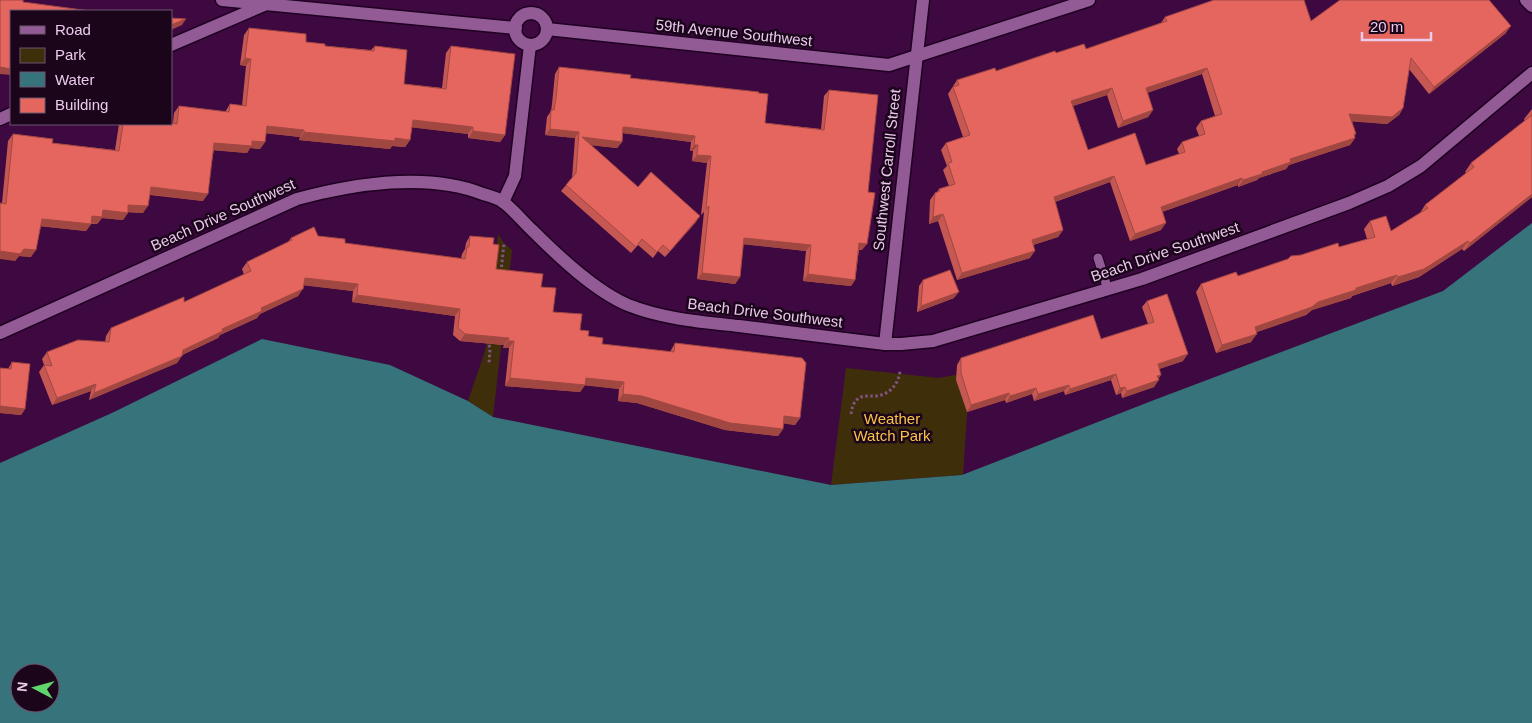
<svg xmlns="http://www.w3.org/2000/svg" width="1532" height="723" font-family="Helvetica,sans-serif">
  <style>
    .green { fill: #3e2f0a }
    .water { fill: #36737a; fill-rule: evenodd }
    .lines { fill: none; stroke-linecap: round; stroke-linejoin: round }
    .lane-casing { stroke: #1f0022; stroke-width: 11 }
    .street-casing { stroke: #1f0022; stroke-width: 15 }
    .secondary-casing { stroke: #1f0022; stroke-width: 15 }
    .path { stroke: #805382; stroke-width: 3; stroke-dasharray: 2.5 2.5; stroke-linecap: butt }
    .lane { stroke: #935b96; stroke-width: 9 }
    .street { stroke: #935b96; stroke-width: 12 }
    .secondary { stroke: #935b96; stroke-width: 12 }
    .wall { fill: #c55852; fill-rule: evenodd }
    .shaded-wall { fill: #a04742 }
    .building { fill: #e5665f; stroke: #a04742; fill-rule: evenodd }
    .labels { text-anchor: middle; stroke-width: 5; stroke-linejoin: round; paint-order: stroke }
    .street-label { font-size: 15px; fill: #eacbea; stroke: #1a051b }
    .park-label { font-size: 15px; fill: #f9c443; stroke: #1a051b }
  </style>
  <rect width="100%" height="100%" fill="#3e0841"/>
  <!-- green -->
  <g class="green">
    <polygon points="498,234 504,243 512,250 493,417 468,401 486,348"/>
    <polygon points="846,368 939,378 970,372 963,475 831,485"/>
  </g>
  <!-- water -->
  <path class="water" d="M1532 223V723H0V463L114 412 262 339 390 365 468 401 493 417 831 485 962 475 1154 400 1443 291ZM20 673H50V703H20Z"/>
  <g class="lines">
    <defs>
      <polyline id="lane" points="1098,258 1108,290"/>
      <g id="street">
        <polyline points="222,0 516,28"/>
        <polyline points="1526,0 1532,6"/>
        <circle cx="531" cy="29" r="16"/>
        <polyline points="547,29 889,65 1089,0"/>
        <polyline points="171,45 264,5"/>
        <polyline points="0,119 11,114"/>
        <polyline points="503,202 515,176 530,45"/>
        <polyline points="885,344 923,0"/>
      </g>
      <path id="secondary" d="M0 333 297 199C353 184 428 172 483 194 489 196 498 198 503 202 514 210 523 222 533 231 559 257 595 291 628 305 663 319 702 322 739 326 788 332 836 338 885 344H901L933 341 1142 279 1349 203 1388 186 1421 166 1532 73"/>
    </defs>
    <!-- lane casing -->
    <use href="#lane" class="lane-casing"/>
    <!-- street casing -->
    <use href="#street" class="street-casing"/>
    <!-- secondary casing -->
    <use href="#secondary" class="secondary-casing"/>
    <!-- path -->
    <g class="path">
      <polyline points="501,272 504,243"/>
      <polyline points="488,340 490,349 489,363"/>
      <path d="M851 414C852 407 854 400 861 397 867 395 875 397 881 395 892 392 899 382 900 371"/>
    </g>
    <!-- lane -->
    <use href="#lane" class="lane"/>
    <!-- street -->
    <use href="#street" class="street"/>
    <!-- secondary -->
    <use href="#secondary" class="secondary"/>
  </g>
  <!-- wall -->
  <g class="wall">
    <path d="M1165 17 1311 21 1506 33 1429 94 1409 69 1403 108 1399 115 1387 124 1352 121 1356 134 1354 136 1355 138 1350 145 1289 165 1286 169 1259 178 1257 180 1238 187V185L1162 212 1161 230 1130 241 1110 182 1055 202 1063 230 1058 237 1033 245 1030 258 957 280 938 221 929 224 930 200 935 193 937 192 939 189 949 186 943 170 947 166 941 150 946 143 963 137 948 94 957 80 996 71 1056 53 1086 49 1161 23ZM1202 74 1215 116 1201 121 1196 128 1199 136 1182 142 1177 149 1179 154 1146 165 1088 150 1073 106 1107 95 1118 128 1148 117 1153 110 1147 93Z"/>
    <polygon points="249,28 306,42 325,46 371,50 375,46 404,84 442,88 446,53 451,46 505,135 500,142 468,138 468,134 412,127 410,140 405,147 392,146 390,149 299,140 300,137 266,133 265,142 260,149 250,148 247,153 214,150 203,201 150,195 143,213 128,212 123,220 102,218 97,224 91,224 86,231 40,226 31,257 19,256 15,261 2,203 8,141 13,134 52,143 115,150 119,124 171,124 173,123 174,113 179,106 225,112 230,104 242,106 246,66 240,65 244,35"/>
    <polygon points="559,67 630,78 765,123 821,129 824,96 829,90 862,250 859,250 855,280 851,286 803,281 806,251 743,244 740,277 735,284 697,279 704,212 701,215 707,163 692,161 693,151 690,151 691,142 623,133 622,142 617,148 591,145 638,187 696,222 665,257 658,251 653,258 638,245 631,253 561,191 572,178 575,138 545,135 547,117 551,111 552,104 555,74"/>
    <polygon points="1532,109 1532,197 1464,251 1462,249 1419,277 1392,286 1391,283 1352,296 1351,298 1312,310 1306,315 1256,332 1251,342 1216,353 1196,292 1201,284 1238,276 1301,255 1339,247 1367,239 1364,229 1370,221 1391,231 1420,213 1425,205 1466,173 1465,172 1471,163 1525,121 1524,119"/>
    <polygon points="318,236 345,243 461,259 462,254 465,249 466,243 470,236 493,244 496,269 541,287 553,312 588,336 602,344 670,352 675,343 800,418 795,425 783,423 783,429 778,436 725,430 637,403 618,401 619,389 585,385 580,392 505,386 509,348 503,348 504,345 460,341 453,335 455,316 352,302 353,291 304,285 298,296 260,314 257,318 220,335 218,338 182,355 177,363 89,400 91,391 52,405 39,372 44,365 42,359 47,352 105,342 106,336 111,328 184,302 244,275 242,269 247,262 288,242 291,238"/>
    <polygon points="923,280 954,298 917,312 919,286"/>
    <polygon points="1147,301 1183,361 1159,369 1158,379 1154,387 1122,398 1121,393 1116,395 1111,380 1065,395 1064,391 1034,401 1032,394 1006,403 1005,400 967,412 956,380 957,365 961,358 1101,339 1148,324 1142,307"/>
    <polygon points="12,362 25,409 21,415 0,413 0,368 8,369"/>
  </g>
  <!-- shaded-wall -->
  <g class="shaded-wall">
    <polygon points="186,19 182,25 171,30 171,25"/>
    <polygon points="1511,26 1506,33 1429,94 1434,87"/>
    <polygon points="245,58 251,59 246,66 240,65"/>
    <polygon points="0,67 11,69 11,75 0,74"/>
    <polygon points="1207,68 1202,74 1141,95 1146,88"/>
    <polygon points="1112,88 1107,95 1066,108 1071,101"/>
    <polygon points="1403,108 1399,115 1387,124 1344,121 1349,114"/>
    <polygon points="1153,110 1148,117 1118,128 1123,121"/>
    <polygon points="413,120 473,127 468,134 408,127"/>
    <polygon points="267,126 304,130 300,137 262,133"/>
    <polygon points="623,127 695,136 691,142 621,133"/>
    <polygon points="550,129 579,132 575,138 545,135"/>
    <polygon points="473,131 505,135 500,142 468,138"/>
    <polygon points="304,132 395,138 410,140 405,147 392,146 390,149 299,140"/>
    <polygon points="1356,134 1353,138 1355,138 1350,145 1289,165 1286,169 1259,178 1257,180 1238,187 1243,180 1290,159"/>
    <polygon points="582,137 622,142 617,148 578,144"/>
    <polygon points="252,141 265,142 260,149 250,148 247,153 209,150 214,143"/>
    <polygon points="694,145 698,145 693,151 690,151"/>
    <polygon points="697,155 711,156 707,163 692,161"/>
    <polygon points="1114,176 1110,182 1049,204 1054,197"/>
    <polygon points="1242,178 1238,185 1156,214 1161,207"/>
    <polygon points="151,187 208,194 203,201 146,194"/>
    <polygon points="1532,194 1532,197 1464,251 1470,243"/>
    <polygon points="128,205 148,206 143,213 124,212"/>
    <polygon points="103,210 128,213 123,220 102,218 97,224 87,223 92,216"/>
    <polygon points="943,214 938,221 929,224 933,217"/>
    <polygon points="700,216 696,222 665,257 670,251"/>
    <polygon points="42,219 91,224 86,231 37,226"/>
    <polygon points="1166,223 1161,230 1130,241 1135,234"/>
    <polygon points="1063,230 1058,237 1027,247 1032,240"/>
    <polygon points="744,238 811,245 806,251 740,244"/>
    <polygon points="1468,241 1462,249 1419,277 1392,286 1398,277"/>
    <polygon points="859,243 867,244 862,250 855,249"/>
    <polygon points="24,249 36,250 31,257 19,256 15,261 0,259 0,251"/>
    <polygon points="1035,251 1030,258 957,280 962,273"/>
    <polygon points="702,273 740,277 735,284 697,279"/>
    <polygon points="808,274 855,280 851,286 803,281"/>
    <polygon points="1397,275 1391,283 1352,296 1351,298 1312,310 1306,315 1249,335 1255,327 1356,288"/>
    <polygon points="305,278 358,284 353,291 300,285"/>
    <polygon points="303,289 298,296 260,314 257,318 220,335 218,338 178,357 183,350 261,308"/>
    <polygon points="959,292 954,298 917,312 921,306"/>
    <polygon points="357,295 460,309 455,316 352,302"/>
    <polygon points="465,334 509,338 504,345 460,341"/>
    <polygon points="1257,334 1251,342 1216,353 1222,345"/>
    <polygon points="508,341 514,341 509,348 503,348"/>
    <polygon points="1188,354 1183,361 1153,371 1158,364"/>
    <polygon points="182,356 177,363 89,400 94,393"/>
    <polygon points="1116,374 1111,380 1065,395 1070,389"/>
    <polygon points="1161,375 1157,381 1159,380 1154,387 1122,398 1127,391"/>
    <polygon points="510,378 585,385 580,392 505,386"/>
    <polygon points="586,378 624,382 619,389 581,385"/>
    <polygon points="96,384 91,391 52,405 57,398"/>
    <polygon points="1069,385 1064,391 1034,401 1038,394"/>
    <polygon points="1125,387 1121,393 1116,395 1120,388"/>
    <polygon points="1036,388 1032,394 1006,403 1010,396"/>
    <polygon points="1009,393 1005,400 967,412 971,405"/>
    <polygon points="623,394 642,396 783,429 778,436 725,430 637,403 618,401"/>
    <polygon points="0,406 25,409 21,415 0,413"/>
    <polygon points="784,416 800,418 795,425 779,423"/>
  </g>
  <!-- building -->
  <g class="building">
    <polygon points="0,0 23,0 23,2 90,11 11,11 11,69 0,67"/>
    <path d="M1214 0H1304L1311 21 1340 0H1489L1511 26 1434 87 1411 58 1403 108 1392 117 1349 114 1356 134H1354L1355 138 1290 159 1291 162 1262 172V174L1243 180 1242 178 1161 207 1166 223 1135 234 1114 176 1054 197 1063 230 1032 240 1035 251 962 273 943 214 933 217 935 193 940 191 939 189 955 184 948 163 952 162 946 143 970 135 953 87 959 85 957 80 995 68 996 71 1055 51 1056 53 1084 44 1086 49 1167 21 1165 17ZM1207 68 1222 114 1201 121 1205 134 1182 142 1185 152 1146 165 1135 133 1088 150 1071 101 1112 88 1123 121 1153 110 1146 88Z"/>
    <polygon points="171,18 186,19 171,25"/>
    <polygon points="249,28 306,34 306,42 325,44 325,46 374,51 375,46 407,50 404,84 446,89 451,46 515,54 505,135 473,131 473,127 413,120 410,140 395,138 395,141 304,132 304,130 267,126 265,142 252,141 252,146 214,143 208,194 151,187 148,206 128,205 128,213 103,210 102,217 92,216 91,224 42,219 36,250 24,249 20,254 0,251 0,203 6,204 13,134 53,139 52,143 119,151 123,124 171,124 171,123 177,124 179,106 229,112 230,104 246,106 251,59 245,58"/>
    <polygon points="559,67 631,75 630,78 759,92 758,93 768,94 765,123 824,130 829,90 878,95 868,192 875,193 867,244 859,243 855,280 808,274 811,245 744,238 740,277 702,273 709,206 706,209 711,156 697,155 698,145 694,145 695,136 625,127 623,127 622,142 582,137 638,187 651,172 700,216 670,251 663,245 657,252 642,239 636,247 566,185 576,173 579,132 550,129 551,110 554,110 556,98"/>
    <polygon points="1532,115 1532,194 1470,243 1468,241 1424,269 1398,277 1397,275 1356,288 1356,290 1318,302 1312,307 1255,327 1257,334 1222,345 1201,284 1236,272 1238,276 1288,259 1291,256 1301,255 1338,243 1339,247 1375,237 1370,221 1386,216 1391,231 1428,208 1425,205 1474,167 1471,163"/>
    <polygon points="314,227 318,236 345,239 345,243 465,259 467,247 469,247 470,236 494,238 493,244 499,245 496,269 543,274 541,287 556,288 553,312 582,314 580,330 589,331 588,336 603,338 602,344 674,352 675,343 802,358 806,363 800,418 784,416 783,429 730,423 642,396 623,394 624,382 586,378 585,385 510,378 514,341 508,341 509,338 465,334 458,328 460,309 357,295 358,284 305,278 303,289 261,308 262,311 222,329 223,331 183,350 182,356 94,393 96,384 57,398 44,365 52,366 47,352 78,340 109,342 111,328 184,297 184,302 251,271 247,262 292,240 291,238"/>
    <polygon points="950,270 959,292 921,306 923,280"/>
    <polygon points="1167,294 1188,354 1158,364 1161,375 1157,376 1159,380 1127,391 1125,387 1120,388 1116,374 1070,389 1069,385 1038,394 1036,388 1010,396 1009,393 971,405 961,373 961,358 1093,315 1101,339 1154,322 1147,301"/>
    <polygon points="12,362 30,364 25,409 0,406 0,368 11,369"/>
  </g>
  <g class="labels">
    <!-- street labels -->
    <g class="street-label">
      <text transform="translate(734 33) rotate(6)" y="5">59th Avenue Southwest</text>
      <text transform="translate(887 170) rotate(-84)" y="5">Southwest Carroll Street</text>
      <text transform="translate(223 215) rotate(-24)" y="5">Beach Drive Southwest</text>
      <text transform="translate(1165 252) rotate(-19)" y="5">Beach Drive Southwest</text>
      <text transform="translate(765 313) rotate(7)" y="5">Beach Drive Southwest</text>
    </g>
    <!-- park labels -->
    <g class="park-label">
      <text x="892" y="424">Weather<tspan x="892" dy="17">Watch Park</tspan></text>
    </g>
  </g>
  <!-- legend -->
  <rect x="10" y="10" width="162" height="115" fill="#1a051b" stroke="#6d546e"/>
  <rect x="20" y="26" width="25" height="8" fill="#935b96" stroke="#6d546e"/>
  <text x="55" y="35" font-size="15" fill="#eacbea">Road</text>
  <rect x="20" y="48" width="25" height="15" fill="#3e2f0a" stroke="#6d546e"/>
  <text x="55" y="60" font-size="15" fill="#eacbea">Park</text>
  <rect x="20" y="72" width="25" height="15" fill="#36737a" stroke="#6d546e"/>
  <text x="55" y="85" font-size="15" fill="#eacbea">Water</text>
  <rect x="20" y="98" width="25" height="15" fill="#e5665f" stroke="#6d546e"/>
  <text x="55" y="110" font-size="15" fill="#eacbea">Building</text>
  <!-- north arrow -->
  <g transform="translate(35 688) rotate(276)"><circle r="24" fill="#1a051b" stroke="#6d546e"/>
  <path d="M0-4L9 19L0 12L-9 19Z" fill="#5fd56b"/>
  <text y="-8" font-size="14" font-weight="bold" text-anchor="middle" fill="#eacbea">N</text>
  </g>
  <!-- scale -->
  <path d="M1362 32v8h69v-8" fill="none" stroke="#eacbea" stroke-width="2.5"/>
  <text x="1370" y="32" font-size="15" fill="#eacbea" stroke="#1a051b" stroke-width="4" paint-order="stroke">20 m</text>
</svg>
